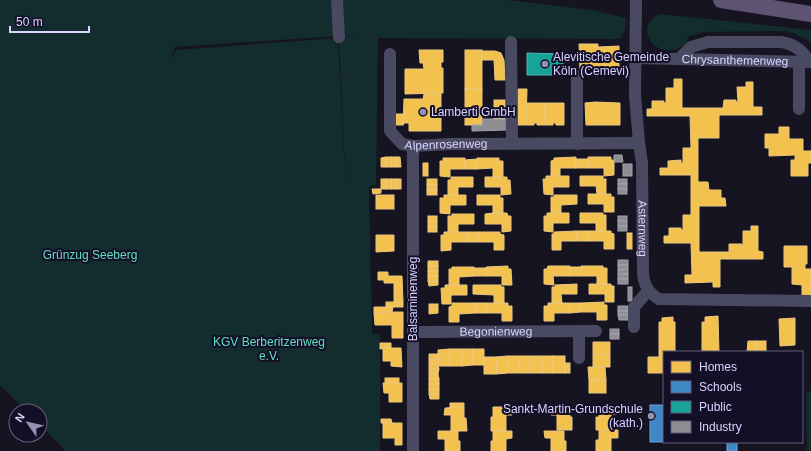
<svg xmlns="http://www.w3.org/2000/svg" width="811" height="451" font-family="Helvetica,sans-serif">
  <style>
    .green { fill: #132c2d; fill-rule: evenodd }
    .homes { fill: #f2c14e; stroke: #eac783 }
    .schools { fill: #3f88c5; stroke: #6d9fd6 }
    .public { fill: #17a398; stroke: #51b2b7 }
    .industry { fill: #8d8d92; stroke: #a4a2b3 }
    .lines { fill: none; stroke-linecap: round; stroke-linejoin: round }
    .minor { stroke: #4a4962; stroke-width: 12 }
    .major { stroke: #5e5373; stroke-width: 16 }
    .poi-dot { fill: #9591b1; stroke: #130f26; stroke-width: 1.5 }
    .labels { text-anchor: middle; stroke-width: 4; stroke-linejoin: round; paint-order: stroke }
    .poi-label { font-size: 12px; fill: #d9d4ff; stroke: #130f26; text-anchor: start }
    .street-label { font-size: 12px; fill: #d9d4ff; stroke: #130f26 }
    .park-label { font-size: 12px; fill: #5fe0c0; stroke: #130f26 }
  </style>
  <rect width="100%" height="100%" fill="#161421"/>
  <!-- green -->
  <g class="green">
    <path d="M0 0H508L592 10 626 18 625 30 620 39 378 38 376 185 369 186 372 334H380V451H66L40 425V411H26L2 387H0ZM339 36 357 37H339L346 193 338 38 176 50 171 60 175 47Z"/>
    <path d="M660 14 811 30V42L793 33 785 31 702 32 688 37 686 45C682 46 678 49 674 50 650 54 635 25 660 14Z"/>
    <polygon points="811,391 811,451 807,451 806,392"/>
  </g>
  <!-- homes -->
  <g class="homes">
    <polygon points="579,44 598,44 598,69 580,70"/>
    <polygon points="619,46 619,71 598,72 598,47"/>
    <polygon points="419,50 443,50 443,62 441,62 441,68 443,68 443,93 405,94 405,69 424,69 423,63 420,63"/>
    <rect x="465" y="50" width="17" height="39"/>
    <polygon points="482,51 495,51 501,53 504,60 505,80 495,80 494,60 482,60"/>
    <polygon points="674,79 682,79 682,108 723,108 724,100 736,100 736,102 738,102 737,87 746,87 746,82 753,82 753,107 762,107 762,115 719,115 719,138 698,138 698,182 708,182 709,190 721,190 721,198 725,198 726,206 699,206 699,252 729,252 729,244 742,244 742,246 743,246 743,231 751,231 751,226 758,226 758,251 763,252 763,259 720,259 720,287 713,287 713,282 685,283 685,275 692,275 691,243 664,243 664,236 669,236 669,228 681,228 681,230 683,230 683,215 691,215 691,175 660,175 660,168 668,168 668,161 681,160 681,163 683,163 683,148 691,148 690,116 647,116 647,109 652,109 652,101 664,101 664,103 666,103 666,88 674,88"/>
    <rect x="465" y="89" width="17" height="36"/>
    <polygon points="518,89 527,89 526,125 518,125"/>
    <polygon points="441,93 441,108 444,111 441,113 441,131 409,131 409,123 404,123 403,125 404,99 423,99 424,94"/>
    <rect x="494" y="100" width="11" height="19"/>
    <polygon points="595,102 620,103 620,125 586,125 585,103"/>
    <polygon points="526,103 545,103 545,125 537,125 537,123 534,123 534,125 526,125"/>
    <polygon points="545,103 564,103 564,125 556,125 556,123 553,123 553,125 545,125"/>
    <rect x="396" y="114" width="7" height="11"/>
    <polygon points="779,127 789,127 789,139 803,139 803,151 811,151 811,163 808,163 808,176 791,176 791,160 795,160 795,155 769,156 769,148 765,148 765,134 779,134"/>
    <polygon points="386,157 386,167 381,167 381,158"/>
    <rect x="386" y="157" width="5" height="10"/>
    <rect x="391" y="157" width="5" height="10"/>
    <polygon points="396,157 400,157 401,167 396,167"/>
    <polygon points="576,157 576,168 560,168 560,176 551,176 551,161 554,160 554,158"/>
    <polygon points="588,157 611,157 611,160 614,160 614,175 604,176 604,168 588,168"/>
    <polygon points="443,158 465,158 465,169 450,169 450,177 440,176 440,161 443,161"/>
    <polygon points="477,158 499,158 499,161 503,161 503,177 493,177 493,168 477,169"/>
    <polygon points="477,159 477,169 465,169 465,160"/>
    <rect x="576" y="159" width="12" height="9"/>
    <rect x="423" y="163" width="5" height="13"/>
    <polygon points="546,176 569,176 569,187 553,187 553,195 544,194 543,179 546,179"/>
    <polygon points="580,176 603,176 603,179 606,179 606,194 597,194 596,186 580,186"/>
    <polygon points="451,177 473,177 473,187 458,187 458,195 448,195 448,180 451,180"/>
    <polygon points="485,177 507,177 507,180 510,180 511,194 501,195 501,187 485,187"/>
    <rect x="381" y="179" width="5" height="10"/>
    <rect x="386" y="179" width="5" height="10"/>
    <rect x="391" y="179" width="5" height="10"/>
    <rect x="396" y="179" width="5" height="10"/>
    <rect x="427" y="179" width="10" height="6"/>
    <rect x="427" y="185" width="10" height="5"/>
    <polygon points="372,189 381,189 381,193 373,194"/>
    <rect x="427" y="190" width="10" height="5"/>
    <polygon points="588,194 611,194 611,197 614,197 614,212 604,212 604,204 588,204"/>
    <rect x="376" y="195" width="18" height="14"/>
    <polygon points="444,195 466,195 466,205 450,205 450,214 440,213 440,198 444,198"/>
    <polygon points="477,195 500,195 500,198 503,198 503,213 493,213 493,205 477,205"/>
    <polygon points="554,195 577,195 577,204 561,205 561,213 551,213 551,197 554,197"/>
    <polygon points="493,213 507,213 508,216 511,216 511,231 502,232 502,224 485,224 485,214"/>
    <polygon points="547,213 569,213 569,223 553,223 553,232 544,231 544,216 547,216"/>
    <polygon points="580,213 603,213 603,215 606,215 606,231 596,231 596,223 580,223"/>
    <polygon points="452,214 474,214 474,224 458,224 458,232 448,232 448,216 452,216"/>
    <rect x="428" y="216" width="9" height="6"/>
    <rect x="428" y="222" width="9" height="5"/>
    <rect x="428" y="227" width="9" height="5"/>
    <rect x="576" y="231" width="12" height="10"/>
    <polygon points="576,231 576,241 561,241 561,250 552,250 552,234 554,234 554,232"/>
    <polygon points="588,231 611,231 611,233 614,234 614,249 604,249 604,241 588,241"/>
    <polygon points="444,232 467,232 467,242 451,242 451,250 441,251 441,235 444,235"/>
    <rect x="467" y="232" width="11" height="10"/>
    <polygon points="478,232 500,232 500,234 504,235 504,250 494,250 494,242 478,242"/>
    <rect x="627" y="233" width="5" height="16"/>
    <polygon points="376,235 394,235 394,251 376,252"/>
    <polygon points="784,246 807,246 807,264 805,264 805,269 811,269 811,297 802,297 802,285 792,284 792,267 784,267"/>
    <rect x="428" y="261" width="10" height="5"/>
    <rect x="428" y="266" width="10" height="5"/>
    <polygon points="508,266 508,269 511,269 512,285 502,285 502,276 486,276 486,267"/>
    <polygon points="548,266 570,266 570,276 553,276 554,285 544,284 544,269 547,269"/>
    <polygon points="581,266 603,266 603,268 607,268 607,284 597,284 597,276 581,276"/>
    <polygon points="452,267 474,267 474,276 459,277 459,285 449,285 449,269 452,269"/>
    <rect x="570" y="267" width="11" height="9"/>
    <rect x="474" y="268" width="12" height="8"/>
    <rect x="428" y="271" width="10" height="5"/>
    <polygon points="378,272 388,272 388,276 402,276 403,302 394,302 394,283 384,283 384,280 378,280"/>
    <rect x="428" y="276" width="10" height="5"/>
    <polygon points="428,281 438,281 438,285 429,286"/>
    <polygon points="577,284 577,294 561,294 562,303 552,303 552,287 555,287 555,285"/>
    <polygon points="589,284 611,284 611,286 614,286 614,302 605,302 605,294 589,294"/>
    <polygon points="445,285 467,285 467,295 451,295 451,304 442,304 441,288 445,288"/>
    <polygon points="473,285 501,285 501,287 504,287 504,303 494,303 494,295 473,294"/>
    <rect x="386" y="302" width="17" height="5"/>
    <polygon points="604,302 604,305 607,305 607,320 597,320 597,312 581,312 581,303"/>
    <polygon points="452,303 475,303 475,313 459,314 459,322 449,322 449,307 452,306"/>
    <rect x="475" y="303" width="11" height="10"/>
    <polygon points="486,303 508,303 508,306 512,306 512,321 502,321 502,313 486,313"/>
    <polygon points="548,303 570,303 570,313 554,313 554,321 544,321 544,306 548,306"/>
    <polygon points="570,303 581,303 581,312 570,313"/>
    <rect x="429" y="304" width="9" height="5"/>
    <polygon points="374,307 393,307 392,312 374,313"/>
    <polygon points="429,309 438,309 438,313 429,314"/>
    <polygon points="392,312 403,312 403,338 392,338 392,325 375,325 374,313"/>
    <polygon points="718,316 719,352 702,352 702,322 705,322 705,317"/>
    <polygon points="673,317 673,322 675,322 675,352 664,352 664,373 648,373 648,357 659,357 659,322 662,322 662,318"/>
    <polygon points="795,318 795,345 780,346 779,319"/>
    <polygon points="748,341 757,341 757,352 747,352"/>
    <rect x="757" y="341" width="9" height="11"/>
    <polygon points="593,342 610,342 610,354 593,355"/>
    <polygon points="380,343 391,343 391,348 380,349"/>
    <polygon points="401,348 402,367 391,366 391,361 383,361 383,348"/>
    <polygon points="450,349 450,366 438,366 438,350"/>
    <rect x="450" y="349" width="12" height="17"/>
    <polygon points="462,349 473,349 473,365 462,366"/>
    <rect x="473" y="349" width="11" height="16"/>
    <polygon points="429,354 438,354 438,360 429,359"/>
    <polygon points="610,354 610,367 593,367 593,355"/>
    <polygon points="507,356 508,373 496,374 496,357"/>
    <polygon points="507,356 519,356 519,373 508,373"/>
    <polygon points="519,356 530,356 531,373 519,373"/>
    <polygon points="530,356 542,356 542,373 531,373"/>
    <rect x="542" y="356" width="11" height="17"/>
    <rect x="553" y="356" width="12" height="17"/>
    <rect x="484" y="357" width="12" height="17"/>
    <polygon points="429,359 438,360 438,364 429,364"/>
    <rect x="565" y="363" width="5" height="10"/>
    <polygon points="429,364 438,364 439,369 429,369"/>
    <polygon points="588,367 605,367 606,380 589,380"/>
    <polygon points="429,369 439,369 438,374 429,374"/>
    <polygon points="429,374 438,374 439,379 429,379"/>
    <rect x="385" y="378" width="14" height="5"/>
    <rect x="429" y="379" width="10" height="5"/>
    <rect x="589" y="380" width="17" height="13"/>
    <polygon points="383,383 402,383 402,402 389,402 389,393 384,393"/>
    <rect x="429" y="384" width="10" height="5"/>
    <rect x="429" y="389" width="10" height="5"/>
    <polygon points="429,394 439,394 439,399 430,399"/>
    <polygon points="450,403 464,403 464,407 450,408"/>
    <polygon points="599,406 618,406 618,414 611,414 612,430 596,430 596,417 599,417"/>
    <polygon points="464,407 464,418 466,418 467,431 451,431 451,415 444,415 445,408"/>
    <polygon points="493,407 512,407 512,415 506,415 506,431 491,431 491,417 493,417"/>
    <polygon points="551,407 570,407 570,417 572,417 572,430 557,430 557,415 551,415"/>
    <polygon points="381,419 391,419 392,423 381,423"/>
    <polygon points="383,423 402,423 402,445 395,445 395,438 383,438"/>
    <polygon points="599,430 618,430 618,438 611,438 611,451 596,451 596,440 599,440"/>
    <polygon points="438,431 458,431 458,441 460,441 460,451 445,451 445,439 438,439"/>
    <polygon points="493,431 512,431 512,438 506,439 506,451 491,451 491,441 493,441"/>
    <polygon points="544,431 564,431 564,441 566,441 566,451 551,451 551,438 545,438"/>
  </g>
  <!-- schools -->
  <g class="schools">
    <rect x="650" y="405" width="13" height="37"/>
    <rect x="727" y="442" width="10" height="9"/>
  </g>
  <!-- public -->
  <polygon class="public" points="527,53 563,54 563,75 527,75"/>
  <!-- industry -->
  <g class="industry">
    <polygon points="482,119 506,119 507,130 472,131 472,125 483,125"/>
    <polygon points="614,155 622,155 623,162 614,162"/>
    <rect x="623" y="164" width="9" height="12"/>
    <rect x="618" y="179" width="9" height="5"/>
    <rect x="618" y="184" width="9" height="5"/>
    <rect x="618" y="189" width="9" height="5"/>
    <rect x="618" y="216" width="9" height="5"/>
    <rect x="618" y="221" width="9" height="5"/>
    <rect x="618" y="226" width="9" height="5"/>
    <rect x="618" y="260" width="10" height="5"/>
    <polygon points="618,265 628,265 628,269 618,270"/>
    <polygon points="628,269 628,274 618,274 618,270"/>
    <rect x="618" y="274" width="10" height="5"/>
    <rect x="618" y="279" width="10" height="5"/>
    <rect x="628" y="287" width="4" height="14"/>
    <rect x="618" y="306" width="10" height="5"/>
    <rect x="618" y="311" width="10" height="4"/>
    <polygon points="618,315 628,315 628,320 619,320"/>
    <rect x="610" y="329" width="9" height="5"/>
    <rect x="610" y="334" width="9" height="5"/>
  </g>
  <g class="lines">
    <!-- minor -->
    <g class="minor">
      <polyline points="337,0 339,37"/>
      <path id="s1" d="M636 0 635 95 639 143 642 163 643 274C644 286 649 293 659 299L811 301"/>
      <polyline points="511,42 512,143"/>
      <path id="s2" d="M390 54V131L402 144 413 146 450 144 639 143"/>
      <path id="s3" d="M635 58 811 62"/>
      <path d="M679 59 691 47 708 42H781C794 44 803 50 809 62"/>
      <polyline points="577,76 577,144"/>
      <polyline points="799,109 799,62"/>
      <polyline points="413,146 413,451"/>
      <polyline points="634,327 634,307 648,291"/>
      <polyline points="579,331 579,358"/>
      <path id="s4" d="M413 332 596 331"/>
    </g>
    <!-- major -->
    <polyline class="major" points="721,0 811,14"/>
  </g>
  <!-- markers -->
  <g class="poi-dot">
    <circle cx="545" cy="64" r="4"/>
    <circle cx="423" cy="112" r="4"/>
    <circle cx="651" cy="416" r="4"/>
  </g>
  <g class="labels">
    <!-- poi labels -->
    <g class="poi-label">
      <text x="553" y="61">Alevitische Gemeinde<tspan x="553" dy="14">Köln (Cemevi)</tspan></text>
      <text x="431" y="116">Lamberti GmbH</text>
      <text x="643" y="413" text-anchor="end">Sankt-Martin-Grundschule<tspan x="643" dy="14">(kath.)</tspan></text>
    </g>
    <!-- street labels -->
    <g class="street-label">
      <text dy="4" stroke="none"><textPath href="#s3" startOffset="100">Chrysanthemenweg</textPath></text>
      <text dy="4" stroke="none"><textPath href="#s2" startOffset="139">Alpenrosenweg</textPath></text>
      <text dy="4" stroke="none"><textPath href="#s1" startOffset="229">Asternweg</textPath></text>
      <text transform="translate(413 299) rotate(-90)" y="4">Balsaminenweg</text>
      <text dy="4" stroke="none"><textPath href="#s4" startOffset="83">Begonienweg</textPath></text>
    </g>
    <!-- park labels -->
    <g class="park-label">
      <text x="90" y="259">Grünzug Seeberg</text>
      <text x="269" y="346">KGV Berberitzenweg<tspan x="269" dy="14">e.V.</tspan></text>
    </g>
  </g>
  <!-- legend -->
  <rect x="663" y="351" width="140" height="92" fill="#130f26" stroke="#625e7d"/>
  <rect x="671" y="361" width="20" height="12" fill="#f2c14e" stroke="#625e7d"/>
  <text x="699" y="371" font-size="12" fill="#d9d4ff">Homes</text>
  <rect x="671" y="381" width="20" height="12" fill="#3f88c5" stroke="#625e7d"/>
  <text x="699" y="391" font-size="12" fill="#d9d4ff">Schools</text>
  <rect x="671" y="401" width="20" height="12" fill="#17a398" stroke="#625e7d"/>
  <text x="699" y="411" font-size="12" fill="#d9d4ff">Public</text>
  <rect x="671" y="421" width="20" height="12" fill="#8d8d92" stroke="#625e7d"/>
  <text x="699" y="431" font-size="12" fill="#d9d4ff">Industry</text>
  <!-- north arrow -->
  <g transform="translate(28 423) rotate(304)"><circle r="19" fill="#130f26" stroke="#625e7d"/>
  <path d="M0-3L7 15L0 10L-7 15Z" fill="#9591b1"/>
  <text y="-6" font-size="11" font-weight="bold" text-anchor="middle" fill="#d9d4ff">N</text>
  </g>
  <!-- scale -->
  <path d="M10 26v6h79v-6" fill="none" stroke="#d9d4ff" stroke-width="2"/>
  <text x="16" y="26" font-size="12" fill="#d9d4ff" stroke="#130f26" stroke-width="3" paint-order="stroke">50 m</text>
</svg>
